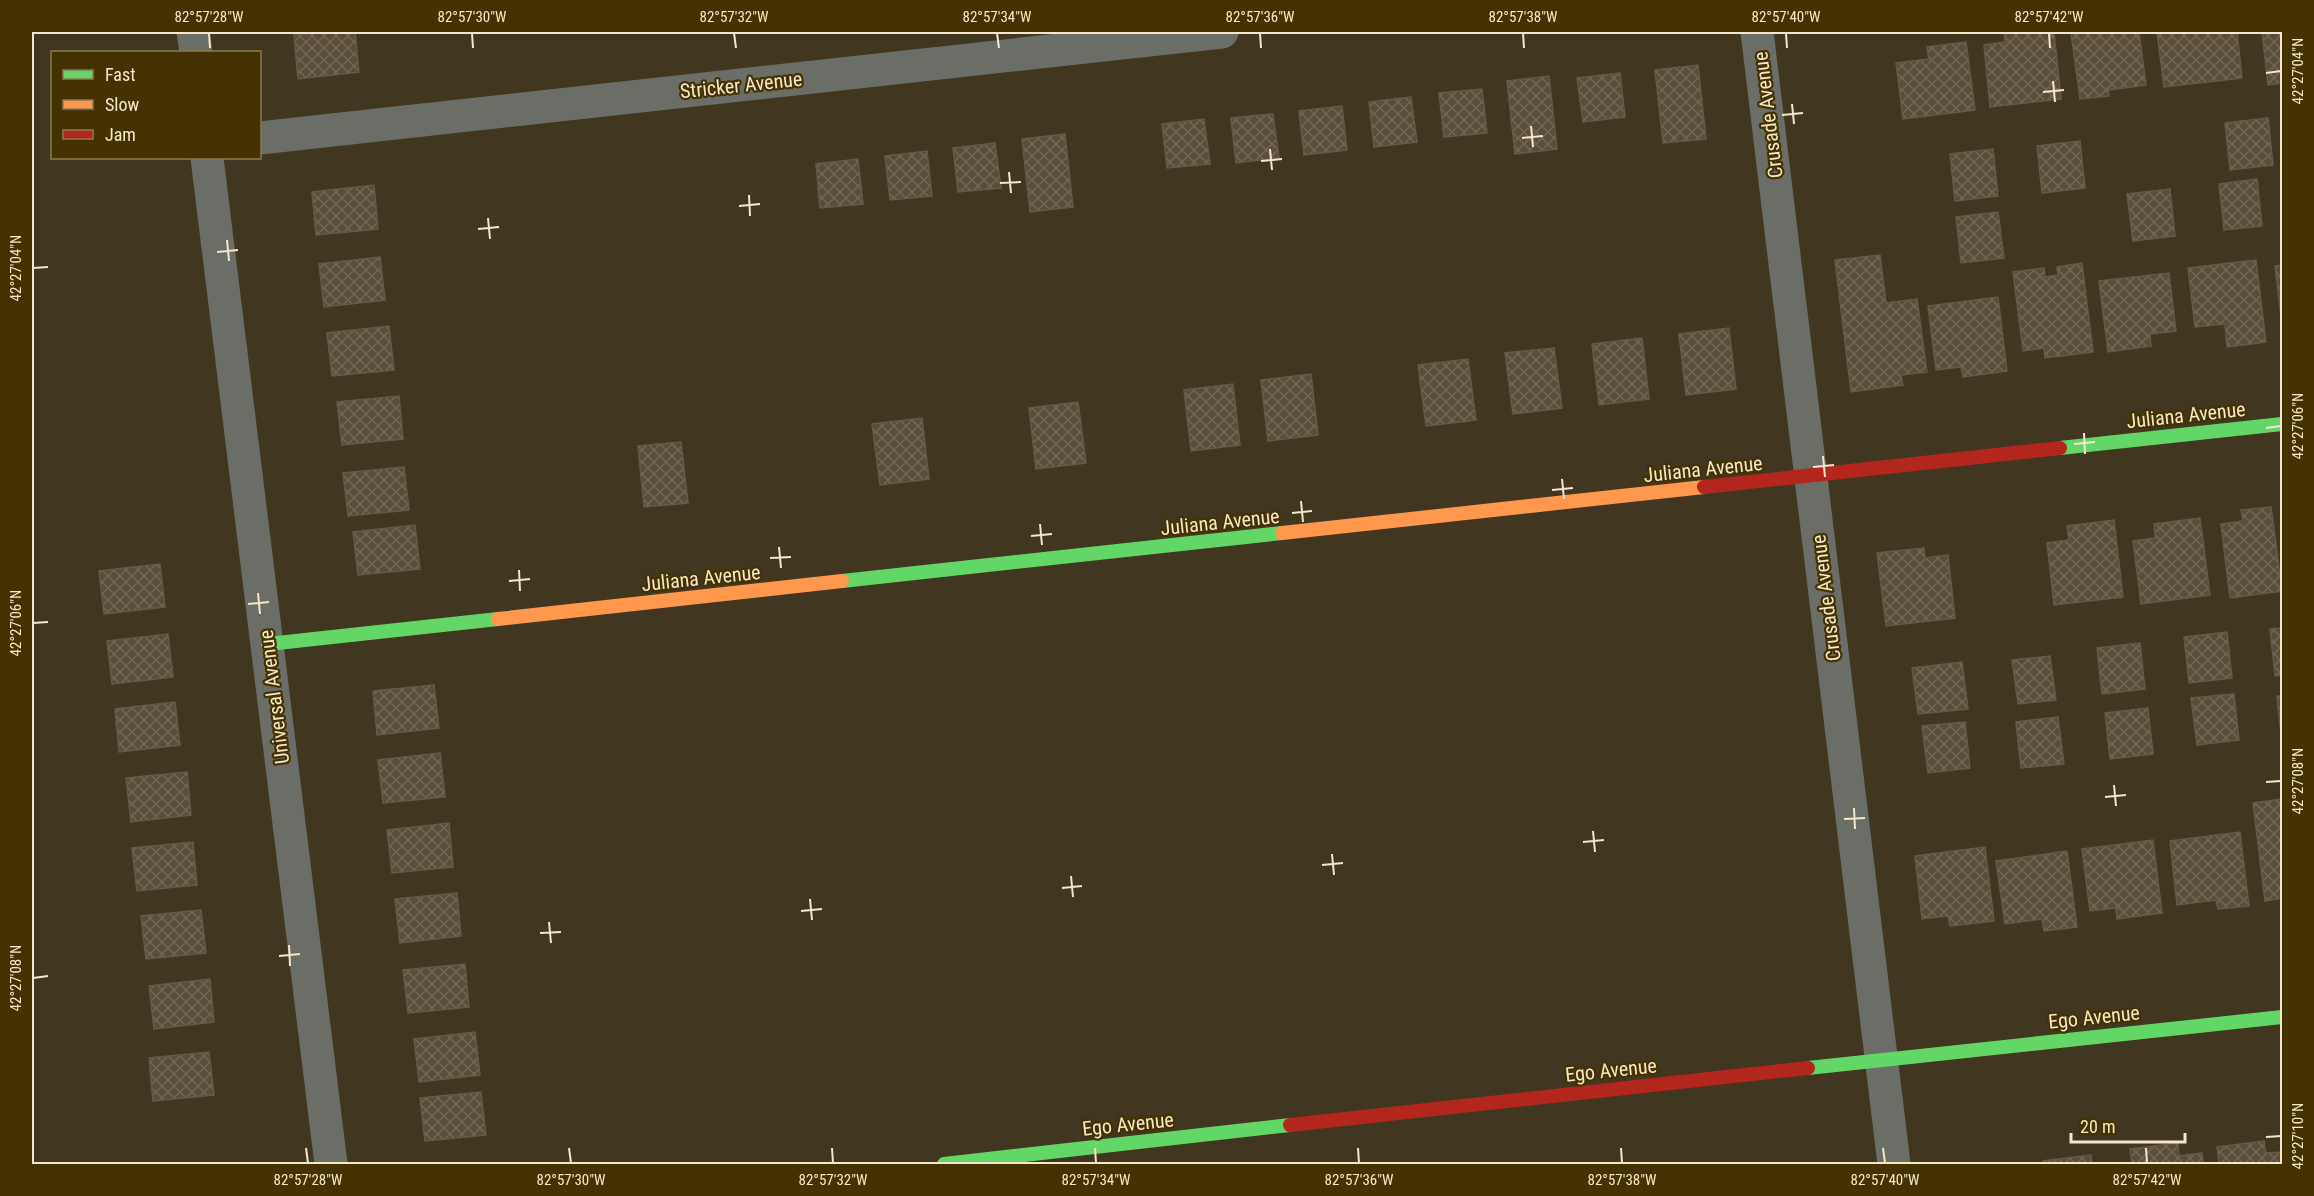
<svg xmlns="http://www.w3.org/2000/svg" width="2314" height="1196" font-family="'Roboto Condensed',sans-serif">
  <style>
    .building { fill: url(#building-cross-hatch); stroke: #675947; stroke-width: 1.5 }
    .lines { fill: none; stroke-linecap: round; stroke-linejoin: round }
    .street { stroke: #6b6e66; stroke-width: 33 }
    .fast { stroke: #63d668; stroke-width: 14 }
    .slow { stroke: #ff974d; stroke-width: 14 }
    .jam { stroke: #b3261e; stroke-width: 14 }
    .ticks { fill: none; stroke: #f6e7ca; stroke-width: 2 }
    .labels { text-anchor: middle; stroke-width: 4.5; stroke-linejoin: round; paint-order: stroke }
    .street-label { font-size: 20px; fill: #f6e7ca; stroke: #453203 }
    .neatline { fill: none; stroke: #f6e7ca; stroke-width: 2 }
    .ticks-label { font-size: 15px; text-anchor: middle; fill: #f6e7ca }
  </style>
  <defs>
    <pattern id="building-cross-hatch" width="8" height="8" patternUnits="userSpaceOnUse" patternTransform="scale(1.5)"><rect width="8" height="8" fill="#5a4d3a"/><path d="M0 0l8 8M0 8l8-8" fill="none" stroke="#726755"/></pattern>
  </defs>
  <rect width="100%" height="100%" fill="#41361f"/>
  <!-- building -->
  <g class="building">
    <polygon points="329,32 355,32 359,72 298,79 294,35"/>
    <polygon points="2004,32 2054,32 2061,99 1990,107 1984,45 2005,42"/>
    <polygon points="2081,32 2139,32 2146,85 2108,90 2109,96 2080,99 2071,33"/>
    <polygon points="2157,32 2237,32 2242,78 2164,87"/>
    <polygon points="2262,32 2282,32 2282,83 2268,85"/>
    <polygon points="1966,42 1975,110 1903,119 1896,63 1929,59 1927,47"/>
    <polygon points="1698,65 1706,139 1663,143 1655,70"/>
    <polygon points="1620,73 1625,117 1583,122 1577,78"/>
    <polygon points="1549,76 1557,149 1515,154 1507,81"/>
    <polygon points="1482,89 1487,133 1444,137 1439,93"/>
    <polygon points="1411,97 1417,142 1374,147 1369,102"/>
    <polygon points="1342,106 1347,150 1304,155 1299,111"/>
    <polygon points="1273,114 1279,158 1236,163 1231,118"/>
    <polygon points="2268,118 2273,165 2230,170 2225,123"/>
    <polygon points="1204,119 1210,164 1167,168 1162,124"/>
    <polygon points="1065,134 1073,207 1030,212 1022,139"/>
    <polygon points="2080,141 2085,188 2042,193 2037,146"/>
    <polygon points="995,143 1001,188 958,192 953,148"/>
    <polygon points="1993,149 1998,196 1955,201 1950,154"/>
    <polygon points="927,151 932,196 890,200 885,156"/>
    <polygon points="858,159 863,204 820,208 816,164"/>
    <polygon points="2257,179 2262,226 2224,230 2219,184"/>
    <polygon points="374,185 378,229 316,235 312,192"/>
    <polygon points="2170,189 2175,236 2133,241 2127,194"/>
    <polygon points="1998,212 2004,258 1961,263 1956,217"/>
    <polygon points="1880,255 1886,303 1917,299 1927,372 1901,375 1903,385 1851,392 1835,260"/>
    <polygon points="380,257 385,300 324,307 319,264"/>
    <polygon points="2256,260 2266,342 2227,347 2225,324 2195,327 2188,268"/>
    <polygon points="2082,263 2093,352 2045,358 2044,348 2023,351 2013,272 2044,268 2045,277 2058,275 2057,267"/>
    <polygon points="2282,265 2282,325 2275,266"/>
    <polygon points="2169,273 2176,331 2150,334 2151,346 2108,352 2099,281"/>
    <polygon points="1998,297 2007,371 1963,377 1961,367 1936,370 1928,306"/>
    <polygon points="389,326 394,370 332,376 327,333"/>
    <polygon points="1729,328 1736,389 1686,395 1679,334"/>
    <polygon points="1642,338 1649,399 1599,405 1592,344"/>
    <polygon points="1554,348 1562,408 1513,414 1505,353"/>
    <polygon points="1468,359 1476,420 1426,426 1418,365"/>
    <polygon points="1311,374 1318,435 1268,441 1261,380"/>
    <polygon points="1233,384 1240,445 1191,451 1184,390"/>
    <polygon points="399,396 403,439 342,445 337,402"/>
    <polygon points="1078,402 1086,463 1036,469 1029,408"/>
    <polygon points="922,418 929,479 880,485 872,424"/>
    <polygon points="681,442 688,503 644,507 638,446"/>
    <polygon points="404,467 409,510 348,516 343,473"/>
    <polygon points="2271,507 2282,591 2230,598 2221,524 2243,521 2241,510"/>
    <polygon points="2200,518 2210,595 2141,604 2133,541 2155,538 2154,524"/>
    <polygon points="2114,520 2123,597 2054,605 2047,543 2069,540 2067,526"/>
    <polygon points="415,525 420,569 358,575 353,532"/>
    <polygon points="1924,548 1925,558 1948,555 1955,618 1886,626 1877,553"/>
    <polygon points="160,564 165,607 104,614 99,571"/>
    <polygon points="2282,628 2282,675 2275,676 2270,629"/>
    <polygon points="2227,632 2232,678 2189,683 2184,637"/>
    <polygon points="168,634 173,677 112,684 107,641"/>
    <polygon points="2140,643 2145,689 2102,694 2097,648"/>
    <polygon points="2050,656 2056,700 2018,704 2012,660"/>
    <polygon points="1962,662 1968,709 1918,714 1912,668"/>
    <polygon points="434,685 439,728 377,735 373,691"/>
    <polygon points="2234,694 2239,740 2197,745 2191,698"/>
    <polygon points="2277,696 2282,696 2282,743"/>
    <polygon points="175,702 180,745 119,752 115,709"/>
    <polygon points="2148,708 2153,754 2110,759 2105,713"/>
    <polygon points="2058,717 2064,764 2021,768 2016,722"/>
    <polygon points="1965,722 1970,768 1928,773 1922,726"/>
    <polygon points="440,753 445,797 383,803 378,760"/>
    <polygon points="187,772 191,815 131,822 126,778"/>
    <polygon points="2282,799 2282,898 2265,901 2253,803"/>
    <polygon points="449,823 453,867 392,873 387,830"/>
    <polygon points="2240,832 2249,906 2218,909 2216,900 2177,905 2170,841"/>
    <polygon points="2153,840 2162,913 2117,919 2116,908 2090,911 2082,849"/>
    <polygon points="193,842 197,885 137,891 132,848"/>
    <polygon points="1985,847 1994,921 1950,926 1948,916 1922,919 1915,856"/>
    <polygon points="2067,851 2077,927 2044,931 2042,919 2005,924 1996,861"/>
    <polygon points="457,893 461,936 400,943 395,899"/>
    <polygon points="201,910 206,953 146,959 141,916"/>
    <polygon points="465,964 469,1007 408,1013 403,970"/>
    <polygon points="210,979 214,1022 154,1029 149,986"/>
    <polygon points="475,1032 480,1075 419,1082 414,1039"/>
    <polygon points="209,1052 214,1095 153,1101 149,1058"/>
    <polygon points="481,1092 486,1135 425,1141 420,1098"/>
    <polygon points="2264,1141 2266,1153 2282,1152 2282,1164 2219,1164 2217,1147"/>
    <polygon points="2178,1143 2179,1156 2202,1153 2203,1164 2132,1164 2130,1149"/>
    <polygon points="2091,1155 2092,1164 2044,1164 2043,1161"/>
  </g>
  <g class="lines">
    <!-- street -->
    <g class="street">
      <polyline points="193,32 196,52"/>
      <polyline points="1757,32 1894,1164"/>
      <polyline points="260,138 1222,32"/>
      <polyline points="207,158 331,1164"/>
    </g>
    <!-- fast -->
    <g class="fast">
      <polyline points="2060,448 2282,424"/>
      <polyline points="842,581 1282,533"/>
      <polyline points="268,644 498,619"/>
      <polyline points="1808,1068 2282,1017"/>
      <polyline points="944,1164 1290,1125"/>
    </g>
    <!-- slow -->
    <g class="slow">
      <polyline points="1282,533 1704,487"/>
      <polyline points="498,619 842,581"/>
    </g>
    <!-- jam -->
    <g class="jam">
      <polyline points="1704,487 2060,448"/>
      <polyline points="1290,1125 1808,1068"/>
    </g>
  </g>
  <!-- ticks -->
  <path class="ticks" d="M209 33 210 48M472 33 473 48M734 33 736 48M997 33 999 48M1260 33 1261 48M1523 33 1524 48M1786 33 1787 48M2049 33 2050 48M2266 73 2281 71M2053 81 2055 102M2043 92 2064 90M1792 104 1794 124M1782 115 1803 113M1531 126 1533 147M1522 138 1543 136M1270 149 1272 170M1261 161 1282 159M1009 172 1011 193M1000 183 1021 182M749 195 750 216M739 206 760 204M488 218 490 239M478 229 499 227M227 240 229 261M217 252 238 250M33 268 48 267M2266 428 2281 426M2084 433 2085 454M2074 444 2095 442M1823 456 1825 477M1813 467 1834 465M1562 479 1564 499M1552 490 1573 488M1301 501 1303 522M1292 513 1312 511M1040 524 1042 545M1031 536 1052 534M779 547 781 568M770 558 791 557M519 570 520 591M509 581 530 579M258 593 260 614M248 604 269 602M33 623 48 622M2266 782 2281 781M2114 785 2116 806M2105 797 2126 795M1854 808 1855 829M1844 819 1865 818M1593 831 1595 852M1583 842 1604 840M1332 854 1334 875M1322 865 1343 863M1071 876 1073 897M1062 888 1082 886M810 899 812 920M801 911 822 909M549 922 551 943M540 933 561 932M289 945 290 966M279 956 300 954M33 978 48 976M2266 1137 2281 1136M306 1148 308 1163M569 1148 571 1163M832 1148 833 1163M1095 1148 1096 1163M1358 1148 1359 1163M1621 1148 1622 1163M1883 1148 1885 1163M2146 1148 2147 1163"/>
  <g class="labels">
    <!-- street labels -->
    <g class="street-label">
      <text transform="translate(741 85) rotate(-6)" y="7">Stricker Avenue</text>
      <text transform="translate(1768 115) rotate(-97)" y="7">Crusade Avenue</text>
      <text transform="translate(2186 415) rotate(-6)" y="7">Juliana Avenue</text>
      <text transform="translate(1703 469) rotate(-6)" y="7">Juliana Avenue</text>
      <text transform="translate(1220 522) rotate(-6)" y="7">Juliana Avenue</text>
      <text transform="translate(701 578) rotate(-6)" y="7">Juliana Avenue</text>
      <text transform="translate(1826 598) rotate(-97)" y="7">Crusade Avenue</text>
      <text transform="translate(274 697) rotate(-97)" y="7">Universal Avenue</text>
      <text transform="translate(2094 1017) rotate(-6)" y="7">Ego Avenue</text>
      <text transform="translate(1611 1070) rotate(-6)" y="7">Ego Avenue</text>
      <text transform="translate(1128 1124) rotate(-6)" y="7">Ego Avenue</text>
    </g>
  </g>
  <!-- border -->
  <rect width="2314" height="1196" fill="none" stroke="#453203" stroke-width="66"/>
  <!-- legend -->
  <rect x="51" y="51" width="210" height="108" fill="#453203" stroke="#8c7a53" stroke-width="1.5"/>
  <rect x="63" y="70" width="30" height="9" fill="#63d668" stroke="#8c7a53" stroke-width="1.5"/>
  <text x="105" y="81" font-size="18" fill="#f6e7ca">Fast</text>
  <rect x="63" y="100" width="30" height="9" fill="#ff974d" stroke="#8c7a53" stroke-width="1.5"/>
  <text x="105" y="111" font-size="18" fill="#f6e7ca">Slow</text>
  <rect x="63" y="130" width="30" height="9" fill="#b3261e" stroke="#8c7a53" stroke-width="1.5"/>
  <text x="105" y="141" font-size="18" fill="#f6e7ca">Jam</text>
  <!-- scale -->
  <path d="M2071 1133v9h114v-9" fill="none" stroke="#f6e7ca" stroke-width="3"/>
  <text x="2080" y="1133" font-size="18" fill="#f6e7ca" stroke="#453203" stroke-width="4.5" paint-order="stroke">20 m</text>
  <rect x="33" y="33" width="2248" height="1130" class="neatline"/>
  <g class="ticks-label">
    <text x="209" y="22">82°57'28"W</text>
    <text x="472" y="22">82°57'30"W</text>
    <text x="734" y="22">82°57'32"W</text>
    <text x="997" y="22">82°57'34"W</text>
    <text x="1260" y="22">82°57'36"W</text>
    <text x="1523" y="22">82°57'38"W</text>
    <text x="1786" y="22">82°57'40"W</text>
    <text x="2049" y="22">82°57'42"W</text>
    <text transform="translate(2298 71) rotate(-90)" y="5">42°27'04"N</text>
    <text transform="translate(16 268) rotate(-90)" y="5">42°27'04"N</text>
    <text transform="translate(2298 426) rotate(-90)" y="5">42°27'06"N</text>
    <text transform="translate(16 623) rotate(-90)" y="5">42°27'06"N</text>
    <text transform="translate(2298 781) rotate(-90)" y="5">42°27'08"N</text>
    <text transform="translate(16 978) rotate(-90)" y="5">42°27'08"N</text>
    <text transform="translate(2298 1136) rotate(-90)" y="5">42°27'10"N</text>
    <text x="308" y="1185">82°57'28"W</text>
    <text x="571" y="1185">82°57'30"W</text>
    <text x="833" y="1185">82°57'32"W</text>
    <text x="1096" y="1185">82°57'34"W</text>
    <text x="1359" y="1185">82°57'36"W</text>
    <text x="1622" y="1185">82°57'38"W</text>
    <text x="1885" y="1185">82°57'40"W</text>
    <text x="2147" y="1185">82°57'42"W</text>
  </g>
</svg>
